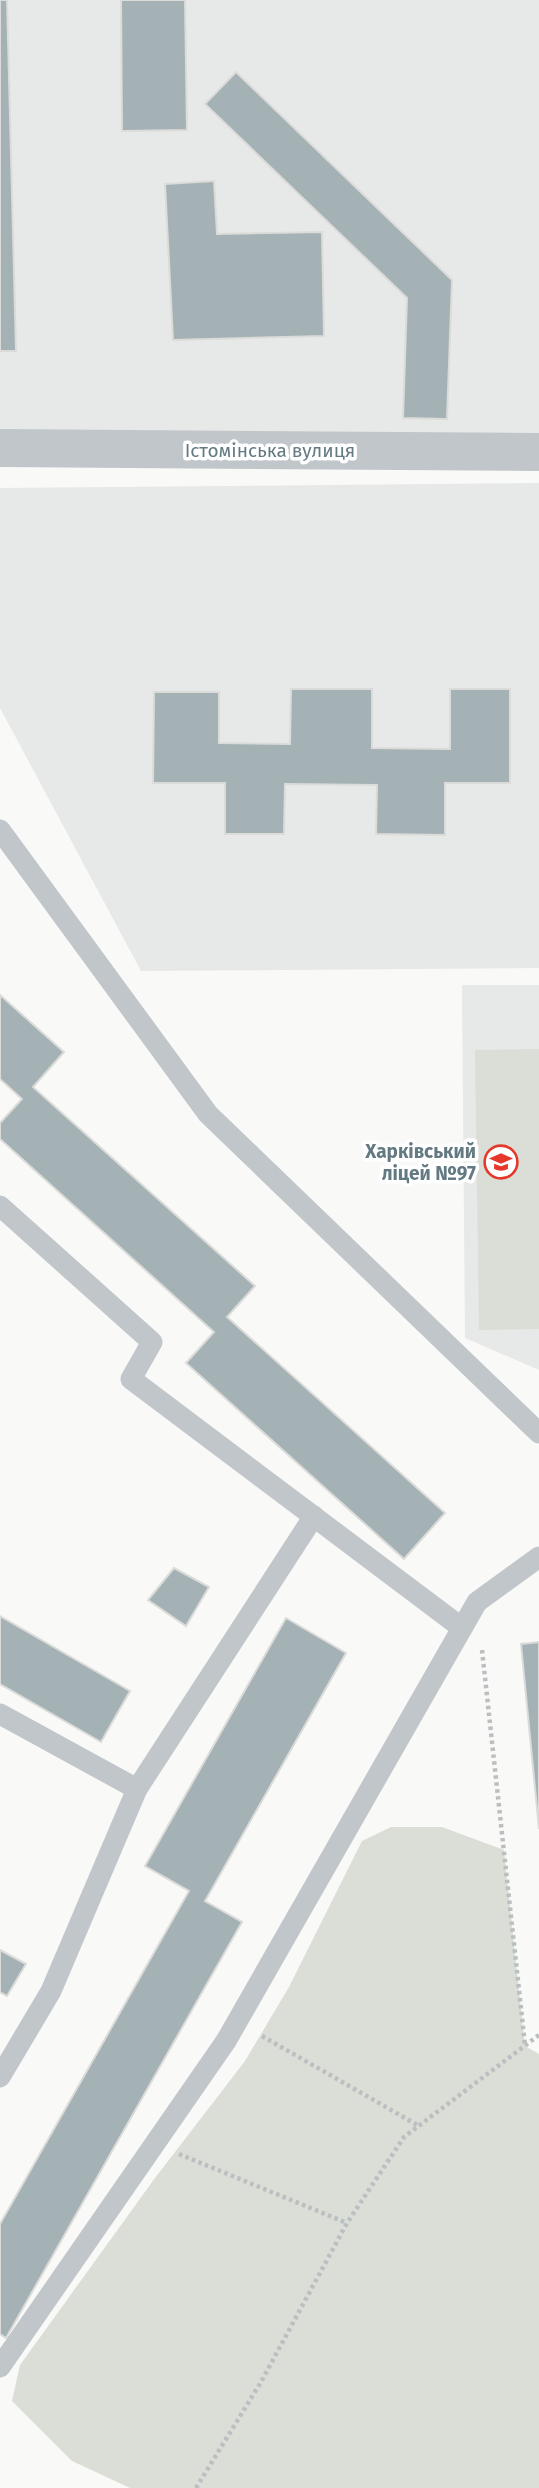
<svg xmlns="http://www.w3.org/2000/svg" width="539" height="2488" font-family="'Fira Sans',sans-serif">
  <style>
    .built { fill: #e7e9e8 }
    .green { fill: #daded6 }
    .building { fill: #a4b1b5; stroke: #dbdbd9; stroke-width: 2 }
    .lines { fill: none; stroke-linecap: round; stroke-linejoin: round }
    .path { stroke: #babfc1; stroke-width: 4.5; stroke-dasharray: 3.5 3.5; stroke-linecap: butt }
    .lane { stroke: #c0c6c9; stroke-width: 21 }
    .street { stroke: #c0c6c9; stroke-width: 38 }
    .labels { text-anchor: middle; stroke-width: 7; stroke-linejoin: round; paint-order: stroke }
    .street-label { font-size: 19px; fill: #647a82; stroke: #fff }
    .poi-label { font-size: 19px; font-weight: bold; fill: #647a82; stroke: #fff; text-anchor: end }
  </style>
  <rect width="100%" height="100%" fill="#f9f9f7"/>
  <!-- built -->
  <g class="built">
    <polygon points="0,0 539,0 539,452 0,447"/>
    <polygon points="539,483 539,968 141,971 0,708 0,488"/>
    <polygon points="462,985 539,985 539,1370 465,1338"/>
  </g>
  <!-- green -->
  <g class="green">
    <polygon points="539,1049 539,1329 479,1330 475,1050"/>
    <polygon points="391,1827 442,1827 504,1850 525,2046 539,2054 539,2488 130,2488 72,2461 12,2401 20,2365 155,2178 245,2061 289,1987 362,1841"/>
  </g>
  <!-- building -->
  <g class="building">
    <polygon points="0,0 7,0 16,351 0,351"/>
    <polygon points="121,0 185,0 187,130 122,131"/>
    <polygon points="236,72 452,280 447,419 403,418 407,298 205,104"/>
    <polygon points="214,181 217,234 322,232 324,336 173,340 165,184"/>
    <polygon points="291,689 372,689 372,748 450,749 450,689 510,689 510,783 445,783 445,835 376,834 377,785 285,784 284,834 225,834 225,783 153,783 154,692 219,692 219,743 290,744"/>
    <polygon points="0,995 64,1052 33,1087 255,1286 227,1317 445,1513 404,1559 186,1363 214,1332 0,1139 0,1123 22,1099 0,1079"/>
    <polygon points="174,1568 209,1587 186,1626 148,1600"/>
    <polygon points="0,1616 130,1691 101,1742 0,1684"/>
    <polygon points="286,1618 346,1653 205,1901 242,1922 6,2338 0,2334 0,2224 189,1891 145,1866"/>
    <polygon points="539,1642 539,1829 521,1644"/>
    <polygon points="0,1950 26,1964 7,1996 0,1992"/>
  </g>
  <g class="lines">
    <!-- path -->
    <g class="path">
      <polyline points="482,1650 525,2045"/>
      <polyline points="262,2036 419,2126"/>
      <polyline points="179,2154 347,2223"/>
      <polyline points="196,2488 261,2382 347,2223 404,2137 539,2035"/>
    </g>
    <!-- lane -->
    <g class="lane">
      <polyline points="0,830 208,1114 539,1433"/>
      <polyline points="0,1206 152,1342 131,1379 462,1628"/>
      <polyline points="0,1714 137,1789"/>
      <polyline points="0,2077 51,1991 137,1789 314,1516"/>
      <polyline points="0,2367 226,2041 477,1602 539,1557"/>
    </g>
    <!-- street -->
    <polyline class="street" points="0,448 539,452"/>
  </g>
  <!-- icons -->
  <defs>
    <symbol id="school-ring" viewBox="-11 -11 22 22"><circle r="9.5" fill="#fff" stroke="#e6382a" stroke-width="1.5"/><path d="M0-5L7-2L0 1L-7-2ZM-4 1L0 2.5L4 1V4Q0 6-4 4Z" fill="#e6382a"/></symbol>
  </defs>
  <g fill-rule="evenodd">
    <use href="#school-ring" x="482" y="1143" width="38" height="38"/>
  </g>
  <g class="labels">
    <!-- street labels -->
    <g class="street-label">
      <text x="270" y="457">Істомінська вулиця</text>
    </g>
    <!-- poi labels -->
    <g class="poi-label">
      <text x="476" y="1158">Харківський<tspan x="476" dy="22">ліцей №97</tspan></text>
    </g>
  </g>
</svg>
